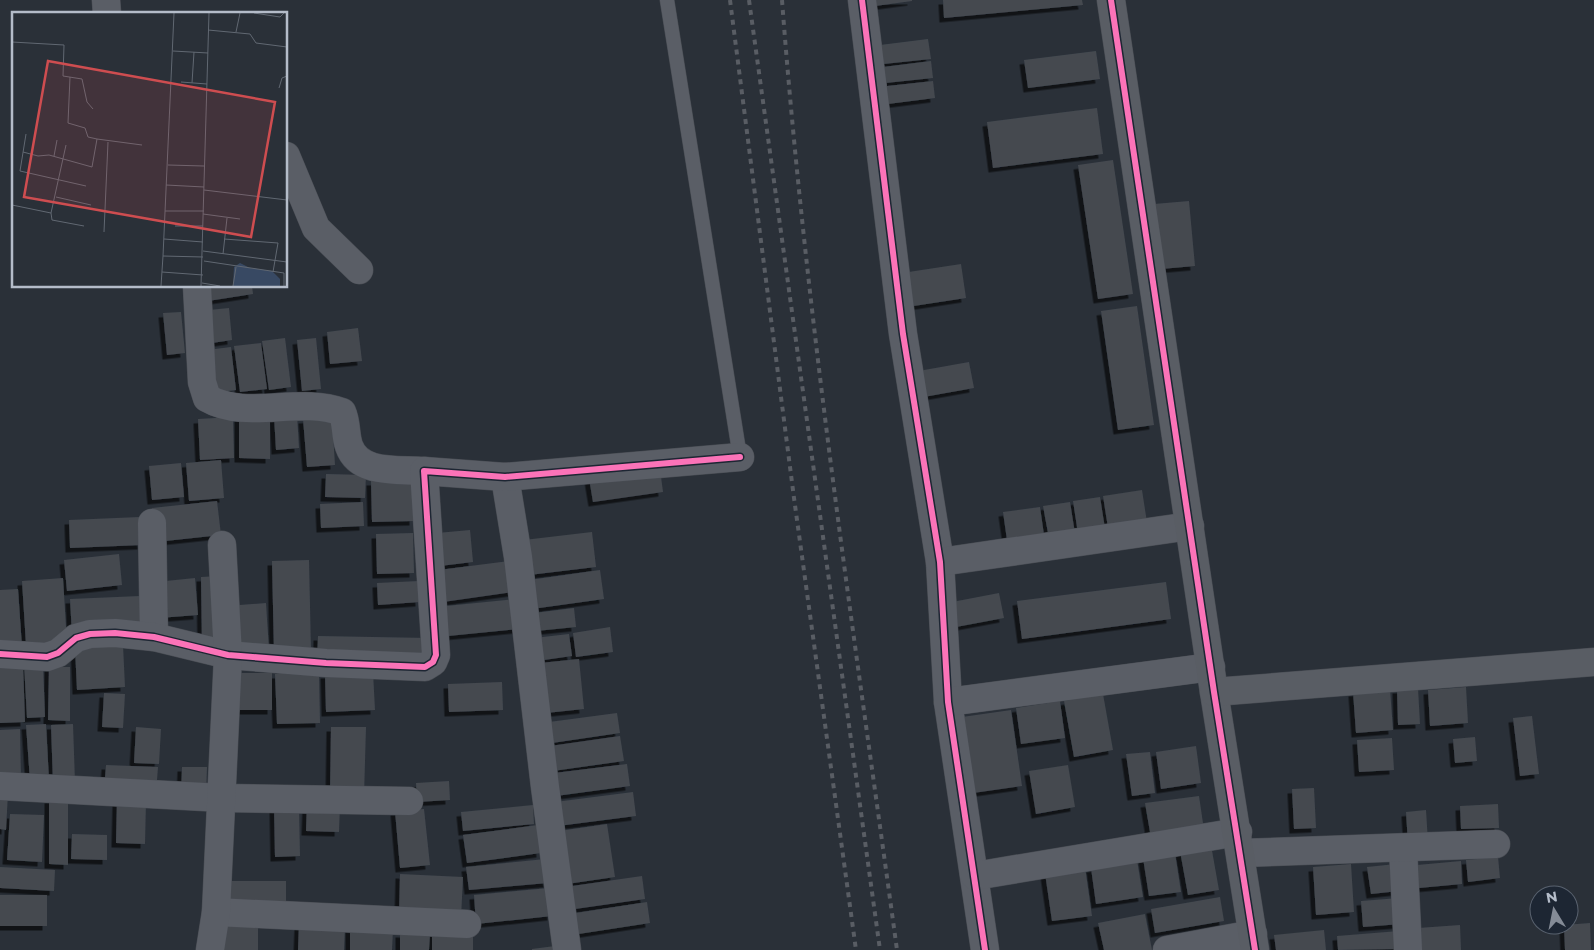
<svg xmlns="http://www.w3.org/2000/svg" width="1594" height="950" font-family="Montserrat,sans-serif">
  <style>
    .building { fill: #444950; filter: url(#shadow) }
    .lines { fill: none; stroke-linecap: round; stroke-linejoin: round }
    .lane-casing { stroke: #484c53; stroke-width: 15 }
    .street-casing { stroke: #484c53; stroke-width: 29 }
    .secondary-casing { stroke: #484c53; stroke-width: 29 }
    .lane { stroke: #5a5e66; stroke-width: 14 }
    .street { stroke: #5a5e66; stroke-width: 28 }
    .secondary { stroke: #595d64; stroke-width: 28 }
    .rail { stroke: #595d64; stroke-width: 4; stroke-dasharray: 5 5; stroke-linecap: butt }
    .cycleway-casing { stroke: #1d2633; stroke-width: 9 }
    .cycleway { stroke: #fb73b8; stroke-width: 6 }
    .inset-road { fill: none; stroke: #616872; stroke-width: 1 }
    .view { fill: #ce4d50; fill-opacity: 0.15; stroke: #ce4d50; stroke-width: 2.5 }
    .inset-edge { fill: none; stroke: #b4bcc9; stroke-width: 2.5 }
  </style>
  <defs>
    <filter id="shadow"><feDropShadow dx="-4.5" dy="4.5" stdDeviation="0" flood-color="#0009"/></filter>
  </defs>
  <rect width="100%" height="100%" fill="#2a3038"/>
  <!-- building -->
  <g class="building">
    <polygon points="867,0 912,0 912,1 868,7"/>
    <polygon points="943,0 1082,0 1083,5 944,18"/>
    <polygon points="928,39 931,59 874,65 872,46"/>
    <polygon points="1096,51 1100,79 1028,88 1024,60"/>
    <polygon points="931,61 933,78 876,84 875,68"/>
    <polygon points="933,81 935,98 880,105 878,87"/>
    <polygon points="1097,108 1103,154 993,168 987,122"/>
    <polygon points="1113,160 1133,294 1098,299 1078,165"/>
    <polygon points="1189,201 1195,266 1161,269 1154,204"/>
    <polygon points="961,264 966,298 907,307 902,273"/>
    <polygon points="206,286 252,286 253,294 208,301"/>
    <polygon points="1137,306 1154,425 1118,430 1101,311"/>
    <polygon points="229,308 232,340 212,343 209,310"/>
    <polygon points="181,312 185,353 167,355 163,313"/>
    <polygon points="358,328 362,361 330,364 327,332"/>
    <polygon points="285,338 291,387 269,390 262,341"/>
    <polygon points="316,338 321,389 302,391 297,340"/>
    <polygon points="261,343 267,389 240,392 234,346"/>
    <polygon points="231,347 236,390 212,393 207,350"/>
    <polygon points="969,362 974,388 918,398 913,372"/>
    <polygon points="297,414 299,448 276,450 274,416"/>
    <polygon points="239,416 270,416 270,459 239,458"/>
    <polygon points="233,417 234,458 200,460 198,419"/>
    <polygon points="332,417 335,465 307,467 303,419"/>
    <polygon points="221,460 224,498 189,501 186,463"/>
    <polygon points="181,463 184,497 152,500 149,466"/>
    <polygon points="660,469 663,492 593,502 589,478"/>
    <polygon points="326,474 366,475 365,498 325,497"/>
    <polygon points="413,480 414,521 372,522 371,481"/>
    <polygon points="1142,490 1148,529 1109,534 1103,496"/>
    <polygon points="1100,497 1106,535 1079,540 1073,501"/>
    <polygon points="217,501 221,535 156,542 152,508"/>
    <polygon points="363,502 364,526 321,528 320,504"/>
    <polygon points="1070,502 1076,540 1050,544 1043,506"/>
    <polygon points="1040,507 1045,542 1008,547 1003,512"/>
    <polygon points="140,517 142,545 70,548 69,520"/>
    <polygon points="470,530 473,562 440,566 437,533"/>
    <polygon points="592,532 596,567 529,575 524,540"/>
    <polygon points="413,533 414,573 377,574 376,534"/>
    <polygon points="119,554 122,585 67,591 64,560"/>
    <polygon points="309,560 311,652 274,653 272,561"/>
    <polygon points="509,561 513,592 443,602 439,570"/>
    <polygon points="600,570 604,599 532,609 529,580"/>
    <polygon points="220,576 222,645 202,646 201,577"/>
    <polygon points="63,578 67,643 26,645 22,581"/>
    <polygon points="195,578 198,615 159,618 156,582"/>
    <polygon points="419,581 420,602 378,605 377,583"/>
    <polygon points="1166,582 1171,619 1022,639 1017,601"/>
    <polygon points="18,589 22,647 0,648 0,590"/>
    <polygon points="999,593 1004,618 956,627 952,602"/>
    <polygon points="140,596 142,632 72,635 70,599"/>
    <polygon points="517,599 519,629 448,636 446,606"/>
    <polygon points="266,603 269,650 231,653 227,606"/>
    <polygon points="574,608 576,627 536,631 534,613"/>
    <polygon points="610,627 613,652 576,657 573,633"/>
    <polygon points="569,634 572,656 537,661 534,638"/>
    <polygon points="318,636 429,638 429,663 317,661"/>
    <polygon points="123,645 125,687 77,690 75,648"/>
    <polygon points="579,659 584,709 546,713 540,663"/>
    <polygon points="23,662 25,722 0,723 0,663"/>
    <polygon points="24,664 43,664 45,717 27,718"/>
    <polygon points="49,667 70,667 70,721 48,720"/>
    <polygon points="373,672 375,710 326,712 325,674"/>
    <rect x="228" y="673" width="44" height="37"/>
    <polygon points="319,673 320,723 277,724 275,674"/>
    <polygon points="502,682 503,710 449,712 448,684"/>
    <polygon points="1466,687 1468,723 1430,726 1428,690"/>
    <polygon points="1418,688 1420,724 1398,725 1397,689"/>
    <polygon points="1390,689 1393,730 1356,733 1353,692"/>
    <polygon points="104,693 125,694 123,728 102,727"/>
    <polygon points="1103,694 1113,750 1074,757 1064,701"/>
    <polygon points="1060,701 1065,738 1021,744 1016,708"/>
    <polygon points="1011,710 1022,786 973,793 962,717"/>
    <polygon points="617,713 620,733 552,743 549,722"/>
    <polygon points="1532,716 1539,774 1520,776 1513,718"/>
    <polygon points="46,724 49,780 30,781 26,725"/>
    <polygon points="73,724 75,782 53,783 51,725"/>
    <polygon points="136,727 161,729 159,764 134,763"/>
    <polygon points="331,727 366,727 364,796 330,795"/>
    <polygon points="20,729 21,780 0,780 0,730"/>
    <polygon points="620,736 624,761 553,771 550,746"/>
    <polygon points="1475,737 1477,761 1455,763 1453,739"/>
    <polygon points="1392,738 1394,770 1359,772 1357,740"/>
    <polygon points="1196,746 1201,783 1161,789 1156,752"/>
    <polygon points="1150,752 1155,793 1132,796 1126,754"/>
    <polygon points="627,764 630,786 556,796 554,773"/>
    <polygon points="106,765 158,767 156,793 104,791"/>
    <polygon points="1068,765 1075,807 1036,814 1029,771"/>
    <polygon points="182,767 207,767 206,795 181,795"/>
    <polygon points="449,781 450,800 417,802 416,783"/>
    <polygon points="1314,788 1316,828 1294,829 1292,789"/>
    <polygon points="633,792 636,816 558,826 555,802"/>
    <polygon points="0,793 8,793 6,830 0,829"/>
    <polygon points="1199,796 1204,830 1151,838 1145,803"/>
    <polygon points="68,798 68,865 49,864 49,799"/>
    <polygon points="117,800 146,801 145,844 116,843"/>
    <polygon points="307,803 340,804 339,832 306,831"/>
    <polygon points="1498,804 1499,828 1461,829 1460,806"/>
    <polygon points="533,805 534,824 463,831 461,812"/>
    <polygon points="274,806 299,806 300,856 275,857"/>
    <polygon points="424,809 430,865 400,868 395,811"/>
    <polygon points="1426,810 1428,842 1408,844 1406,812"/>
    <polygon points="10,814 44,815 42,862 7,860"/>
    <polygon points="607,824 615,877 567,884 559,831"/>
    <polygon points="538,825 541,853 467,863 463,835"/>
    <polygon points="72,834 107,835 107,860 71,859"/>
    <polygon points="1211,845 1219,890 1188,895 1180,851"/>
    <polygon points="1175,853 1181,892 1149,896 1143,858"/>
    <polygon points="1498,857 1500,878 1468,882 1466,860"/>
    <polygon points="545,859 548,883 469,890 466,867"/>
    <polygon points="1137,860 1143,897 1096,904 1091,868"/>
    <polygon points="1461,861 1462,884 1419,888 1417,865"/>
    <polygon points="1351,864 1354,912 1316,915 1313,867"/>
    <polygon points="1396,864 1399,891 1371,894 1367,867"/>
    <polygon points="0,867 55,870 54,891 0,888"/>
    <polygon points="1085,867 1092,916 1052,921 1045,873"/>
    <polygon points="400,874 463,877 461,918 399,915"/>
    <polygon points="642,876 645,899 568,910 565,887"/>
    <polygon points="229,881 286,881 286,909 229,908"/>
    <polygon points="549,888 552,916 476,924 474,895"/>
    <rect x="0" y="895" width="47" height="31"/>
    <polygon points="1220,897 1224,921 1155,933 1151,909"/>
    <polygon points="1399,898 1401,924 1363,927 1361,901"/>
    <polygon points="647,902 650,923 572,935 569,914"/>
    <polygon points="1145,914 1152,950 1104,950 1098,923"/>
    <rect x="224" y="923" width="34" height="27"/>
    <polygon points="1590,923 1591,950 1565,950 1564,925"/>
    <polygon points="299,924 345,926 344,950 298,950"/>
    <polygon points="1460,925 1461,950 1419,950 1418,928"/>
    <polygon points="350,928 393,930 392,950 350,950"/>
    <polygon points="1324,930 1326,950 1276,950 1274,935"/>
    <polygon points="1399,931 1400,949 1338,950 1337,936"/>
    <rect x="432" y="932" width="41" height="18"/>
    <polygon points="400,933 430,934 429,950 400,950"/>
    <polygon points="555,946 556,950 532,950 532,949"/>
  </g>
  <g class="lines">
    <defs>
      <polyline id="lane" points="667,0 740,457"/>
      <g id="street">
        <polyline points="106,0 107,14"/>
        <polyline points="862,0 903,334 940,562 948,702 985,950"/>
        <polyline points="286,156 316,228 359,270"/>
        <path d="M197 286 202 382 207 398C247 421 299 396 342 412 347 423 345 435 349 446 359 475 399 469 424 471"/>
        <polyline points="505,477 518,557 545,787 567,950"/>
        <polyline points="152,523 154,637"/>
        <polyline points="940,562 1190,526"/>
        <polyline points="0,654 47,657 58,653 76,638 90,634 115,633 154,637 228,655 326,663 425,667 433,662 436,655 424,471 505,477 740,457"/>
        <polyline points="948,702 1211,667"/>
        <polyline points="0,786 223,798 409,801"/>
        <polyline points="1403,848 1408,950"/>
        <polyline points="1241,853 1496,844"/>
        <polyline points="975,876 1238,832"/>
        <polyline points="216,912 467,924"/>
        <polyline points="210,950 216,912 228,655 222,545"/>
        <polyline points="1167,950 1253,934"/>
      </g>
      <g id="secondary">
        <polyline points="1111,0 1214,692 1255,950"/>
        <polyline points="1214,692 1594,662"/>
      </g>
    </defs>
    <!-- lane casing -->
    <use href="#lane" class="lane-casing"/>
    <!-- street casing -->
    <use href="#street" class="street-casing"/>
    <!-- secondary casing -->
    <use href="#secondary" class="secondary-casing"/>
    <!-- lane -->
    <use href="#lane" class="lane"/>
    <!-- street -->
    <use href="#street" class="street"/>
    <!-- secondary -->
    <use href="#secondary" class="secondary"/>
    <!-- rail -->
    <g class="rail">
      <polyline points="730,0 794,498 856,950"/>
      <polyline points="749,0 880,950"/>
      <path d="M782 0C806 318 854 634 897 950"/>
    </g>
    <defs>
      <g id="cycleway">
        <polyline points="862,0 903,334 940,562 948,702 985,950"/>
        <polyline points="1111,0 1214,692 1255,950"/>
        <polyline points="0,654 47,657 58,653 76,638 90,634 115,633 154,637 228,655 326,663 425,667 433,662 436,655 424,471 505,477 740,457"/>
      </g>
    </defs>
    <!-- cycleway casing -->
    <use href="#cycleway" class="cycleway-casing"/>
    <!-- cycleway -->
    <use href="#cycleway" class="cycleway"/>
  </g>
  <!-- overview -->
  <g transform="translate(12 12)">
    <rect width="275" height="275" fill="#2a3038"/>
    <path d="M228 251 238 256 260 259 268 267V274H221L222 255Z" fill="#384963"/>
    <path class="inset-road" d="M162 1 151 244 191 245M242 1 268 5 272 1M196 18 238 22 244 31 275 35M224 20 228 1M0 30 52 33 51 64 70 67 75 90 81 97M161 39 196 41M58 65 56 111 73 116 76 125 85 127M169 70 195 72M180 71 182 40M267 76 270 66 275 64M14 122 8 159 74 174M11 140 26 144 37 143 80 155 85 127 130 133M42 144 45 128M156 153 192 154M154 173 192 175M192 178 275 188M44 185 79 193M0 193 39 201 54 133M153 199H192M39 201 40 208 72 214M191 202 228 207M163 214H191M92 220 96 130M152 227 191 230M212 227 266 231 261 260M191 239 275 250M211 242 215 206M192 249 272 261V274M150 260 191 263M190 271 208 274M149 274 151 244M189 274 197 1M221 274 224 255"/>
    <path class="view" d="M36 49 263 90 239 225 12 185Z"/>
    <rect width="275" height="275" class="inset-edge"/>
  </g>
  <!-- north arrow -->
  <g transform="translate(1554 910) rotate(350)"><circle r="24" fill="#1d2633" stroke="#59626f"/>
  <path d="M0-4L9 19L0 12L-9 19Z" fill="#848b96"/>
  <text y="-8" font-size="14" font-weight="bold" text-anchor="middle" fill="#b4bcc9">N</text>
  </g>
</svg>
